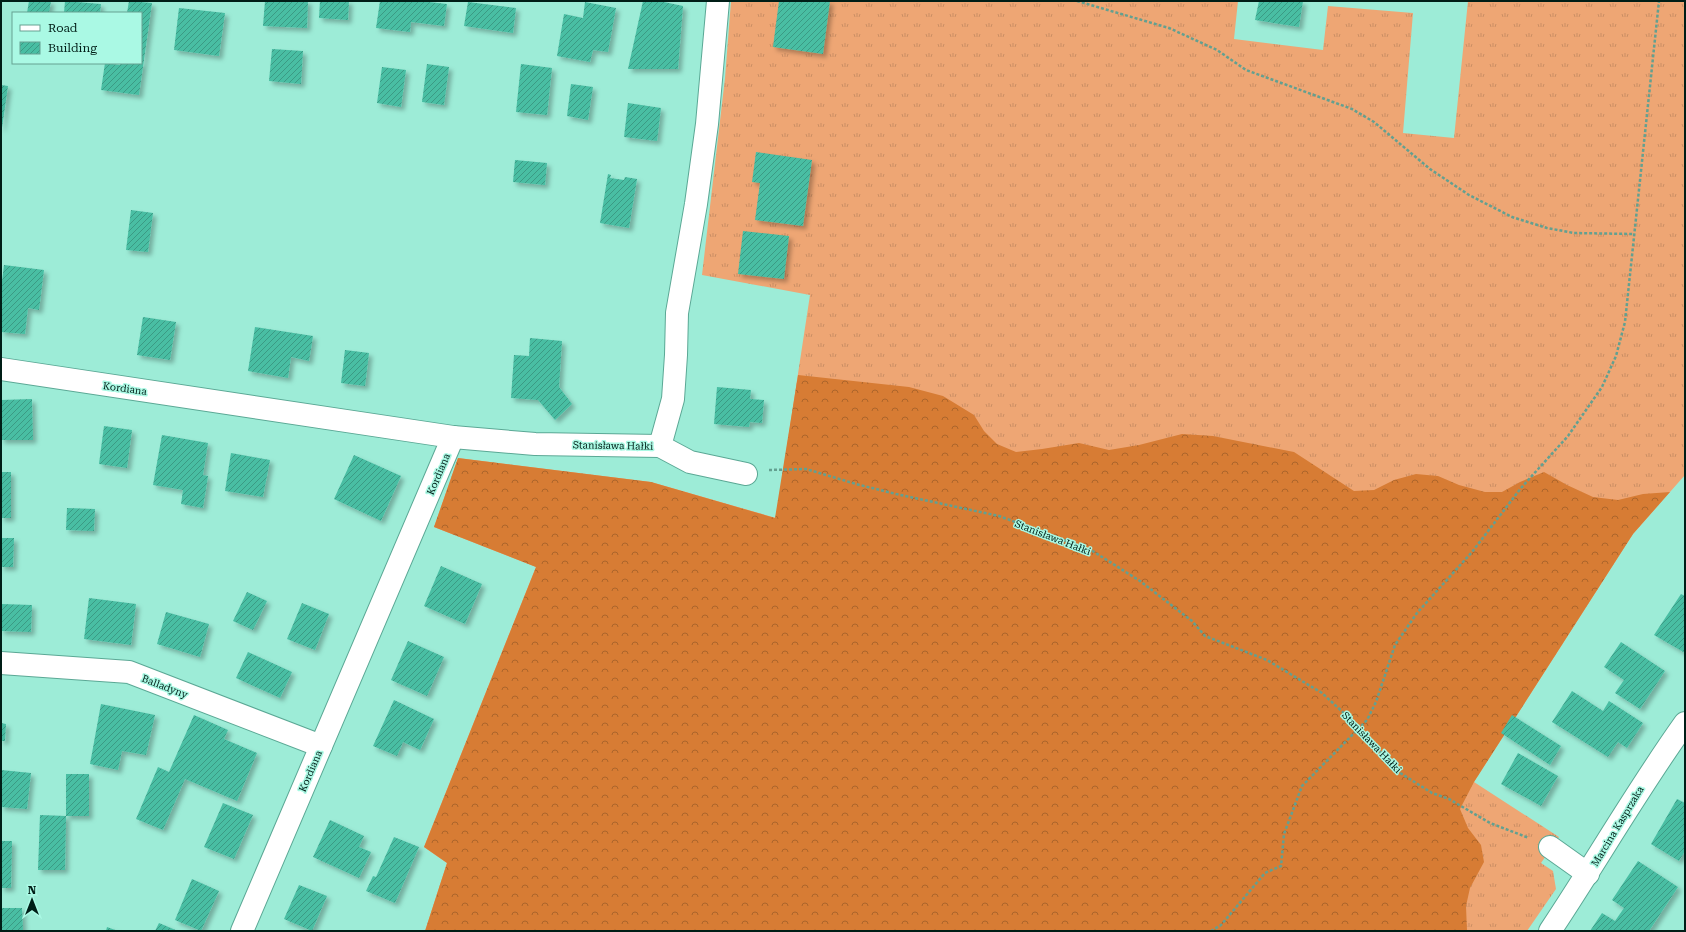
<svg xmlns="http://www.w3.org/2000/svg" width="1686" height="932" font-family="'Roboto Serif',serif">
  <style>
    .grass { fill: url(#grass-tufts) }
    .forest { fill: url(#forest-crowns) }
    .building { fill: url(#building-hatch); filter: url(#shadow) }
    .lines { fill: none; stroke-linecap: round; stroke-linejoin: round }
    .minor-casing { stroke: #5ba895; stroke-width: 24 }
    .path { stroke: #63a090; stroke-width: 2.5; stroke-dasharray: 3 2; stroke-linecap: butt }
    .minor { stroke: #fff; stroke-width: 22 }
    .labels { text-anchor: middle; stroke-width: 3; stroke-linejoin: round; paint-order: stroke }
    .street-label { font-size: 10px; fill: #001e17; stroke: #aaf9e4 }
  </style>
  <defs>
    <pattern id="grass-tufts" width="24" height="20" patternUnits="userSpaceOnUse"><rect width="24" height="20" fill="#eea674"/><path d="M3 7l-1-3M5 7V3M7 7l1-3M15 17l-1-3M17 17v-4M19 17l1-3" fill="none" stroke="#ca8e64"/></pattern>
    <pattern id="forest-crowns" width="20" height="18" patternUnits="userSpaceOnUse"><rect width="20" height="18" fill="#d77c34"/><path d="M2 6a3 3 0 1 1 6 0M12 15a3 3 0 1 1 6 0" fill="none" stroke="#ac652b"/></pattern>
    <pattern id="building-hatch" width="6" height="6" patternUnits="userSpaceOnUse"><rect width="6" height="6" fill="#48bea3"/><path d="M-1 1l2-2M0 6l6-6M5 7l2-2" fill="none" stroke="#3a9a84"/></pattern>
    <filter id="shadow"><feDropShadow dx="3.5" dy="3.5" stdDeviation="2" flood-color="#0004"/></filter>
  </defs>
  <rect width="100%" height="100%" fill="#9decd7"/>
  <!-- grass -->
  <polygon class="grass" points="731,1 1238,1 1234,39 1323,50 1328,6 1413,13 1403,133 1454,138 1468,1 1685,1 1685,475 1633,534 1474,782 1559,837 1541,863 1553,871 1556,889 1527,931 425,931 447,863 424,847 536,567 434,527 458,458 651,482 776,518 810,295 702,275 725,78"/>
  <!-- forest -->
  <polygon class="forest" points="798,375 909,387 943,396 974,415 984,431 997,444 1016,452 1042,449 1079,443 1109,450 1139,445 1182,434 1213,436 1294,452 1354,491 1374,490 1394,480 1416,474 1438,476 1459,485 1485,492 1502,492 1520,482 1544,472 1567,485 1593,497 1618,500 1643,494 1670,492 1633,534 1474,782 1460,809 1468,828 1481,845 1484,862 1470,888 1466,906 1467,931 425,931 447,863 424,847 536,567 434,527 458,458 651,482 775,518"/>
  <!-- building -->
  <g class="building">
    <polygon points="29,1 51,1 49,13 27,13"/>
    <polygon points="65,1 101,4 100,13 64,13"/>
    <polygon points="129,1 152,3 139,95 101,90 105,63 120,65 120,63 141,63 141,13 127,13"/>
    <polygon points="265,1 308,1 307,28 263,26"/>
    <polygon points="320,1 349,1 348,20 319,18"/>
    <polygon points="380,1 420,1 447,4 444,26 411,22 410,32 376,28"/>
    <polygon points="643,1 659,1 683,6 678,69 628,69"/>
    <polygon points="779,1 830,1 823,54 773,47"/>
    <polygon points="1259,1 1303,1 1299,27 1255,20"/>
    <polygon points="468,2 516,8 513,33 464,26"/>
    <polygon points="585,2 616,8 608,52 593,50 590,62 557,56 564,14 583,18"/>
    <polygon points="179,8 225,13 219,56 174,50"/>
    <polygon points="272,49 303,51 301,84 269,81"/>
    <polygon points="427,64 449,67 444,105 422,102"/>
    <polygon points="521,64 552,68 547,115 516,112"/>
    <polygon points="382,67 406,70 401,107 377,103"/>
    <polygon points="571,84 593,87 588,120 567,116"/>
    <polygon points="1,85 8,86 2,128 1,128"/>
    <polygon points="628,103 661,108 657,141 624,137"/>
    <polygon points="756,152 812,160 803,226 755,220 760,183 752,182"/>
    <polygon points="515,160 547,163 545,185 513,182"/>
    <polygon points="608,174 611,175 610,178 624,180 625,177 637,179 629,228 600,223"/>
    <polygon points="131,210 153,213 148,252 126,250"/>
    <polygon points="743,231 789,236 784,279 738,274"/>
    <polygon points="4,265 44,270 39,310 28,308 25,334 1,332 1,289"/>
    <polygon points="143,317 176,322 170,360 137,355"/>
    <polygon points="255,327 313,336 309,361 291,357 288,378 248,371"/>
    <polygon points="530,338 562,341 559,387 572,404 555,420 538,400 511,398 514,355 529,356"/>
    <polygon points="345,350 369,353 365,386 341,383"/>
    <polygon points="717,387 751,390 750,399 764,400 762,423 750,422 749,427 714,424"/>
    <polygon points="32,399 33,440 1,440 1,400"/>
    <polygon points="104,426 132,430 127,468 99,464"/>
    <polygon points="162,435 208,443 203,475 208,476 203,508 181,504 183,490 153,485"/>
    <polygon points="231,453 270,460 263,497 225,491"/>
    <polygon points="354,455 401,476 381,521 334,499"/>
    <rect x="1" y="472" width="10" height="46"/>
    <polygon points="67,508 95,509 94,531 66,530"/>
    <polygon points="1,538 14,538 13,567 1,567"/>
    <polygon points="441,566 482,584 465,624 424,606"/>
    <polygon points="247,592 267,601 253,630 233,621"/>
    <polygon points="1681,594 1685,596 1685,653 1654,635"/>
    <polygon points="89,598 136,604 131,645 84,639"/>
    <polygon points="302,603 329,614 315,650 287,639"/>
    <polygon points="1,604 32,605 31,632 1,631"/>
    <polygon points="166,612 209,624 200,657 157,644"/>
    <polygon points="408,641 444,657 427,696 391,680"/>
    <polygon points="1621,642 1665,671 1640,709 1615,693 1624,680 1604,667"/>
    <polygon points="248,652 292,672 280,698 236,678"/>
    <polygon points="1572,691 1603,711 1609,701 1643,723 1627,748 1618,742 1608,757 1552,722"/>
    <polygon points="394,700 434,719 420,750 403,742 397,756 373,746"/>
    <polygon points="101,704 155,715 146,755 122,751 118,770 90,764"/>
    <polygon points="194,715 228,730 224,739 257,753 237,801 185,779 163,830 136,819 158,767 169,772"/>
    <polygon points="1512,715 1561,746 1550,765 1501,733"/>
    <polygon points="1,723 6,724 5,741 1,741"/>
    <polygon points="1518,753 1558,776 1541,806 1501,784"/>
    <polygon points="1,770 31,773 27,809 1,807"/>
    <polygon points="66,774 89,774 89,816 66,816 65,870 38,870 40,815 66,816"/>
    <polygon points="1677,799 1685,803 1685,851 1679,861 1651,844"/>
    <polygon points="223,803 253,815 234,859 204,847"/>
    <polygon points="330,820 364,836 359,847 371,852 359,878 313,857"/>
    <polygon points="394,837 419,847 395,903 366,891 373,876 376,877"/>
    <polygon points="1,841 12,841 11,888 1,888"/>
    <polygon points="1638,861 1678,887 1649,931 1590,931 1602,913 1615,921 1624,908 1612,900"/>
    <polygon points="192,879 219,891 201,931 175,920"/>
    <polygon points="299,885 327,896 312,931 284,919"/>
    <polygon points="1,908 22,908 23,931 1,931"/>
    <polygon points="159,923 178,931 155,931"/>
    <polygon points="107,927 118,931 106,931"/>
  </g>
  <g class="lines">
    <defs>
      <g id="minor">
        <polyline points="1,369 453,437 242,931"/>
        <polyline points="453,437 535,444 660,446 690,462 746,474"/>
        <polyline points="660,446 673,399 676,355 677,313 696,204 707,124 718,1"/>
        <polyline points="1,663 129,672 321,746"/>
        <polyline points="1550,847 1588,874"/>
        <path d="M1550 931C1596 862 1637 790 1685 723"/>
      </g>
    </defs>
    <!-- minor casing -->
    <use href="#minor" class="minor-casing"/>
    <!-- path -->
    <g class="path">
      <polyline points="1077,1 1169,28 1217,50 1246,70 1352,109 1374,122 1430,169 1469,195 1512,217 1547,228 1574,233 1634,234"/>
      <polyline points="769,470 806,469 856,484 896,494 999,516 1091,550 1140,581 1192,621 1205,636 1267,660 1322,693 1359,727 1397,771 1432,793 1449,799 1490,823 1529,838"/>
      <polyline points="1211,931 1221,925 1265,873 1281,866 1284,834 1302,786 1367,720 1376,702 1395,645 1417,613 1472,552 1521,488 1568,436 1602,387 1616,356 1625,322 1659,1"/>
    </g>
    <!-- minor -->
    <use href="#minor" class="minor"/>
  </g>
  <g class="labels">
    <!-- street labels -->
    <g class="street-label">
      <text transform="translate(125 388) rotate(8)" y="4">Kordiana</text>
      <text transform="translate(613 445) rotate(1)" y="4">Stanisława Hałki</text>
      <text transform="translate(438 474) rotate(-67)" y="4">Kordiana</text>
      <text transform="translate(1053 537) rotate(21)" y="4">Stanisława Hałki</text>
      <text transform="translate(165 686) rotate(21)" y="4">Balladyny</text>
      <text transform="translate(1372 742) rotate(46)" y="4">Stanisława Hałki</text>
      <text transform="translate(310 771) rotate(-67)" y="4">Kordiana</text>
      <text transform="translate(1617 826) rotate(-59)" y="4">Marcina Kasprzaka</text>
    </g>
  </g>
  <!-- border -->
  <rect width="1686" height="932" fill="none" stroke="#001e17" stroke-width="4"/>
  <!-- legend -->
  <rect x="12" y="12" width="130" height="52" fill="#aaf9e4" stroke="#66a192"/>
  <rect x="20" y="25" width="20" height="6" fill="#ffffff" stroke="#66a192"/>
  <text x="48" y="32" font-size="12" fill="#001e17">Road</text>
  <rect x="20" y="42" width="20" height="12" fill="url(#building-hatch)" stroke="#66a192"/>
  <text x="48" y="52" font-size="12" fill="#001e17">Building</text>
  <!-- north arrow -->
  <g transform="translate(32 900)" stroke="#aaf9e4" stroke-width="3" paint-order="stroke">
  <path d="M0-3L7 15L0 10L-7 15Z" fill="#001e17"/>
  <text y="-6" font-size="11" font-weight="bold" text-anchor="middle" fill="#001e17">N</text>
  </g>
</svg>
